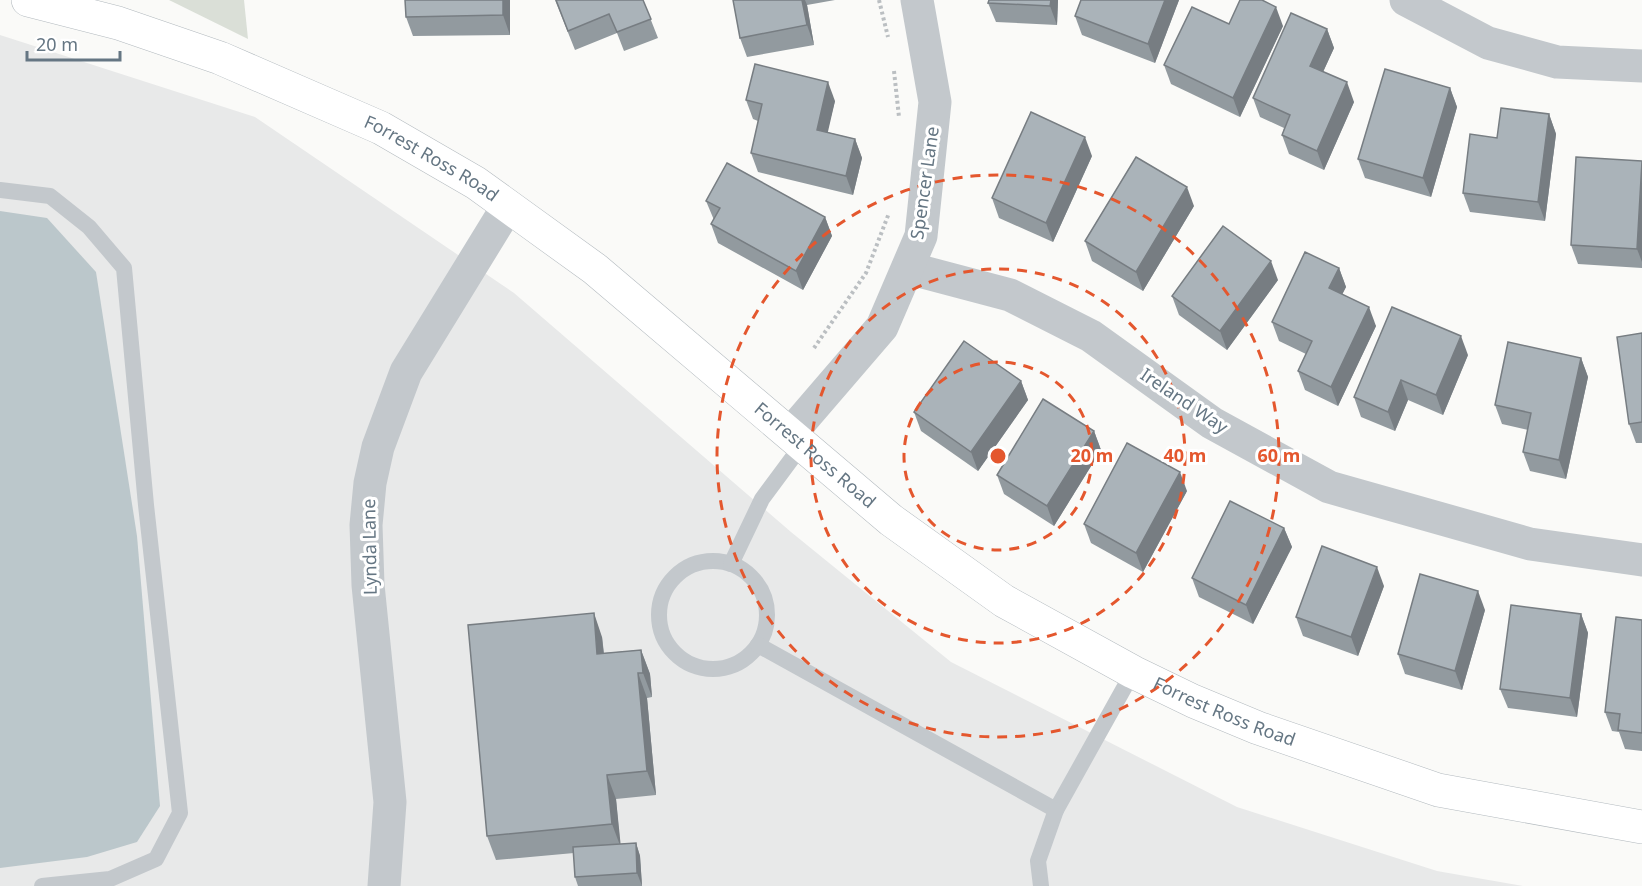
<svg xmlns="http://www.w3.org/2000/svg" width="1642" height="886" font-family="'Noto Sans',sans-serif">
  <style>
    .built { fill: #e8e9e9 }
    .green { fill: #dadfd7 }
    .water { fill: #bbc7cb }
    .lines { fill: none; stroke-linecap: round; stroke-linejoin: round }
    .secondary-casing { stroke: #b3babf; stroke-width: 34 }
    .path { stroke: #bbbfc2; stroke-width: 4; stroke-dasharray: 3 3; stroke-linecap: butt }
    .lane { stroke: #c3c8cc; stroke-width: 16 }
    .street { stroke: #c3c8cc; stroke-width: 33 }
    .secondary { stroke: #fff; stroke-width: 33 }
    .wall { fill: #929a9f }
    .shaded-wall { fill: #777d82 }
    .building { fill: #aab3b9; stroke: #777d82; stroke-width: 1.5 }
    .ring { fill: none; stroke: #e4572e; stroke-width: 3; stroke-dasharray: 10 8 }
    .labels { text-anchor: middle; stroke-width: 6; stroke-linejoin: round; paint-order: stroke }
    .street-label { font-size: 18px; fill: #657683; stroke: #fff }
    .centre { fill: #e4572e; stroke: #fff; stroke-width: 3 }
    .ring-label { font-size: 18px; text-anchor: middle; font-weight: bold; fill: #e4572e; stroke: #fff; stroke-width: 6; stroke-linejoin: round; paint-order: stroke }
  </style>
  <rect width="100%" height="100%" fill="#fafaf8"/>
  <!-- built -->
  <polygon class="built" points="0,35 255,117 514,293 791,532 951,662 1237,807 1437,871 1523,886 0,886"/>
  <!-- green -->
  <polygon class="green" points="169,0 244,0 248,39"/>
  <!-- water -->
  <polygon class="water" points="0,211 47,218 96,272 137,536 160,806 137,842 87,857 0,868"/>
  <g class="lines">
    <defs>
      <g id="secondary">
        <path id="s1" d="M28 0 118 23 220 58 381 128 476 183 595 269 891 520 1004 601 1133 672 1193 701 1258 728 1438 790 1642 827"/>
      </g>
    </defs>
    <!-- secondary casing -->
    <use href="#secondary" class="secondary-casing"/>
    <!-- path -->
    <g class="path">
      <polyline points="879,0 888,37"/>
      <polyline points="894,71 899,117"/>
      <polyline points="814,348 866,273 889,213"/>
    </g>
    <!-- lane -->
    <g class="lane">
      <polyline points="0,190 50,196 89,227 124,268 146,505 180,813 156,859 110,879 42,886"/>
      <circle cx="713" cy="615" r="54"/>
      <polyline points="731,564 762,499 802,445"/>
      <polyline points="758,645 1056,810 1133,672"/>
      <polyline points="1041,886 1038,861 1056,810"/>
    </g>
    <!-- street -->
    <g class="street">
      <polyline points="1406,0 1488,43 1557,62 1642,66"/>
      <polyline points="908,268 1010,295 1091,336 1212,423 1329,487 1530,544 1642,560"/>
      <polyline points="790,434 882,327 921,236 935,102 917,0"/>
      <polyline points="384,886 390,802 368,585 366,525 370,483 378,447 406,372 508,206"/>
    </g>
    <!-- secondary -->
    <use href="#secondary" class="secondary"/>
  </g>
  <!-- wall -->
  <g class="wall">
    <polygon points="405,0 510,0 510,35 413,36 406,17"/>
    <polygon points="555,0 643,0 658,38 624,51 617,33 575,50"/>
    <polygon points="733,0 835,0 807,5 814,45 747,57 740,38"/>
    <polygon points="1058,0 1057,25 996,22 988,3"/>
    <polygon points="1081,0 1179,0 1155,63 1082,35 1075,16"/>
    <polygon points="1229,24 1283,26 1240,117 1171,84 1164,65"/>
    <polygon points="1327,29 1334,48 1323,72 1354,102 1324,170 1289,154 1282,135 1284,128 1260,117 1253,98"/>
    <polygon points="1450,88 1457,107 1431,197 1365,178 1358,159"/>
    <polygon points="746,100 835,101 827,132 855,139 862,158 853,195 758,172 751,153 758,121 753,119"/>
    <polygon points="1549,114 1556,134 1545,221 1470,212 1463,193"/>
    <polygon points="1092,156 1053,242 999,218 992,198"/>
    <polygon points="1642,161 1642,268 1578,264 1571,245"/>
    <polygon points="706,201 825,217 832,236 803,290 718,243 711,224 714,220"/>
    <polygon points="1194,206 1143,291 1092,261 1085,241"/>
    <polygon points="1339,268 1346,287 1342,294 1376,326 1338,406 1305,390 1298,371 1306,354 1279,341 1272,322"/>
    <polygon points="1278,280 1227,350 1179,315 1172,296"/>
    <polygon points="1642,333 1642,443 1636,443 1629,424"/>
    <polygon points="1468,355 1443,415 1408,400 1395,431 1361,417 1354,397"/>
    <polygon points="1581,358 1588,377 1566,479 1530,471 1523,452 1528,430 1502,424 1495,405"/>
    <polygon points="1021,381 1028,400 978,471 921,431 914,412"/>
    <polygon points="1094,431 1101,450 1054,526 1004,494 997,475"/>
    <polygon points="1187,491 1143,572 1091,543 1084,524"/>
    <polygon points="1284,528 1292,547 1253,624 1199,597 1192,578"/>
    <polygon points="1384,586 1358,656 1303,636 1296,617"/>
    <polygon points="1485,610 1462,690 1405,674 1398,654"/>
    <polygon points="1581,614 1588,633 1577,717 1508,708 1500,689"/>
    <polygon points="1642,620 1642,751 1625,749 1619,732 1612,731 1605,712"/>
    <polygon points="602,637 604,653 641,650 650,674 652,697 647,698 656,795 616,799 620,844 636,843 640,856 642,886 578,886 575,877 574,853 496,860 487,836"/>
  </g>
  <!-- shaded-wall -->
  <g class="shaded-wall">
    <polygon points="503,0 510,0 510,35 503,15"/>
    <polygon points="802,0 805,0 807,5 814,45 807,25"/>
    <polygon points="1051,0 1058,0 1057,25 1050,6"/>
    <polygon points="1165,0 1179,0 1155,63 1148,44"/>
    <polygon points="1276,7 1283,26 1240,117 1233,98"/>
    <polygon points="1327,29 1334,48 1317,85 1310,66"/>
    <polygon points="828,82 835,101 824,149 817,130"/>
    <polygon points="1347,82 1354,102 1324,170 1317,151"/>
    <polygon points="1450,88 1457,107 1431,197 1423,178"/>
    <polygon points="1549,114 1556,134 1545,221 1538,202"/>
    <polygon points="1085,137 1092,156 1053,242 1046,223"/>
    <polygon points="855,139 862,158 853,195 846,176"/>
    <polygon points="1642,168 1642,262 1637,249"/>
    <polygon points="1187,187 1194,206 1143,291 1136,272"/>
    <polygon points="825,217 832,236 803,290 796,271"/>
    <polygon points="1271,261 1278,280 1227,350 1220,331"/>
    <polygon points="1339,268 1346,287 1336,307 1329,288"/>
    <polygon points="1369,307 1376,326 1338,406 1331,387"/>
    <polygon points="1461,336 1468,355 1443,415 1436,395"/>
    <polygon points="1581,358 1588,377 1566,479 1559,460"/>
    <polygon points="1401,380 1408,400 1395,431 1388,412"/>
    <polygon points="1021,381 1028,400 978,471 971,452"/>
    <polygon points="1094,431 1101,450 1054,526 1047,506"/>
    <polygon points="1180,472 1187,491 1143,572 1136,553"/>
    <polygon points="1284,528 1292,547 1253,624 1246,605"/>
    <polygon points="1377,567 1384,586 1358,656 1351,637"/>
    <polygon points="1478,591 1485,610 1462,690 1455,671"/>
    <polygon points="594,613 602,637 606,678 597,654"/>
    <polygon points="1581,614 1588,633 1577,717 1570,698"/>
    <polygon points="641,650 650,674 652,697 643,673"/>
    <polygon points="638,673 647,698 656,795 647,771"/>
    <polygon points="607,775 616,799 621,848 612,824"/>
    <polygon points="636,843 640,856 642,886 637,873"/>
  </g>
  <!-- building -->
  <g class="building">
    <polygon points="405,0 503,0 503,15 406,17"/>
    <polygon points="556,0 643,0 651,19 617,32 609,14 568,31"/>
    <polygon points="733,0 802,0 807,25 740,38"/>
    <polygon points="989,0 1051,0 1050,6 988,3"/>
    <polygon points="1081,0 1165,0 1148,44 1075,16"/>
    <polygon points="1240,0 1262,0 1276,7 1233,98 1164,65 1192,7 1229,24"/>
    <polygon points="1291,13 1327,29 1310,66 1347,82 1317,151 1282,135 1290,115 1253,98"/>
    <polygon points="755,64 828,82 817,130 855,139 846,176 751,153 762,104 746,100"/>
    <polygon points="1385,69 1450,88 1423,178 1358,159"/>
    <polygon points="1501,108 1549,114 1538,202 1463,193 1470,134 1497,138"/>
    <polygon points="1031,112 1085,137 1046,223 992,198"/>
    <polygon points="1136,157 1187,187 1136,272 1085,241"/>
    <polygon points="1576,157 1642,161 1637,249 1571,245"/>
    <polygon points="727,163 825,217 796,271 711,224 720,208 706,201"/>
    <polygon points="1223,226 1271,261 1220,331 1172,296"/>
    <polygon points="1305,252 1339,268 1329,288 1369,307 1331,387 1298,371 1312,341 1272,322"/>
    <polygon points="1392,307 1461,336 1436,395 1401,380 1388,412 1354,397"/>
    <polygon points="1642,333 1642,422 1629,424 1617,337"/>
    <polygon points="964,341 1021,381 971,452 914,412"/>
    <polygon points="1508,342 1581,358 1559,460 1523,452 1531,413 1495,405"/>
    <polygon points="1043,399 1094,431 1047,506 997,475"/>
    <polygon points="1127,443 1180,472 1136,553 1084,524"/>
    <polygon points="1230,501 1284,528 1246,605 1192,578"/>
    <polygon points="1322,546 1377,567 1351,637 1296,617"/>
    <polygon points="1420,574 1478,591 1455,671 1398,654"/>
    <polygon points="1511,605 1581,614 1570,698 1500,689"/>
    <polygon points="594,613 597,654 641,650 643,673 638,673 647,771 607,775 612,824 487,836 468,625"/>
    <polygon points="1616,617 1642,620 1642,733 1618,730 1620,714 1605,712"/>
    <polygon points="636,843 637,873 575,877 573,847"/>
  </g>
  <!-- distance rings -->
  <g class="ring">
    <circle cx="998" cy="456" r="94"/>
    <circle cx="998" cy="456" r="187"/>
    <circle cx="998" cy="456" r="281"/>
  </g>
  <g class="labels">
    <!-- street labels -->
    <g class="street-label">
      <text dy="6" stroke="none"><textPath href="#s1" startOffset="435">Forrest Ross Road</textPath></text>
      <text transform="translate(925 183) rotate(-82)" y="6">Spencer Lane</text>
      <text transform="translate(1184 401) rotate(34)" y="6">Ireland Way</text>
      <text dy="6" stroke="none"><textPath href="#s1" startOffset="921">Forrest Ross Road</textPath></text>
      <text transform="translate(370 547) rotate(-91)" y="6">Lynda Lane</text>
      <text dy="6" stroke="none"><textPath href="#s1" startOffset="1407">Forrest Ross Road</textPath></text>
    </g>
  </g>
  <circle cx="998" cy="456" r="9" class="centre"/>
  <g class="ring-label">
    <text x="1092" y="462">20 m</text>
    <text x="1185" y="462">40 m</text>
    <text x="1279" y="462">60 m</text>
  </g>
  <!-- scale -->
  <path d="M27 51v9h93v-9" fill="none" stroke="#657683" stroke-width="3"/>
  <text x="36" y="51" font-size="18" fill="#657683" stroke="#ffffff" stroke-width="4.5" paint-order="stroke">20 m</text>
</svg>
